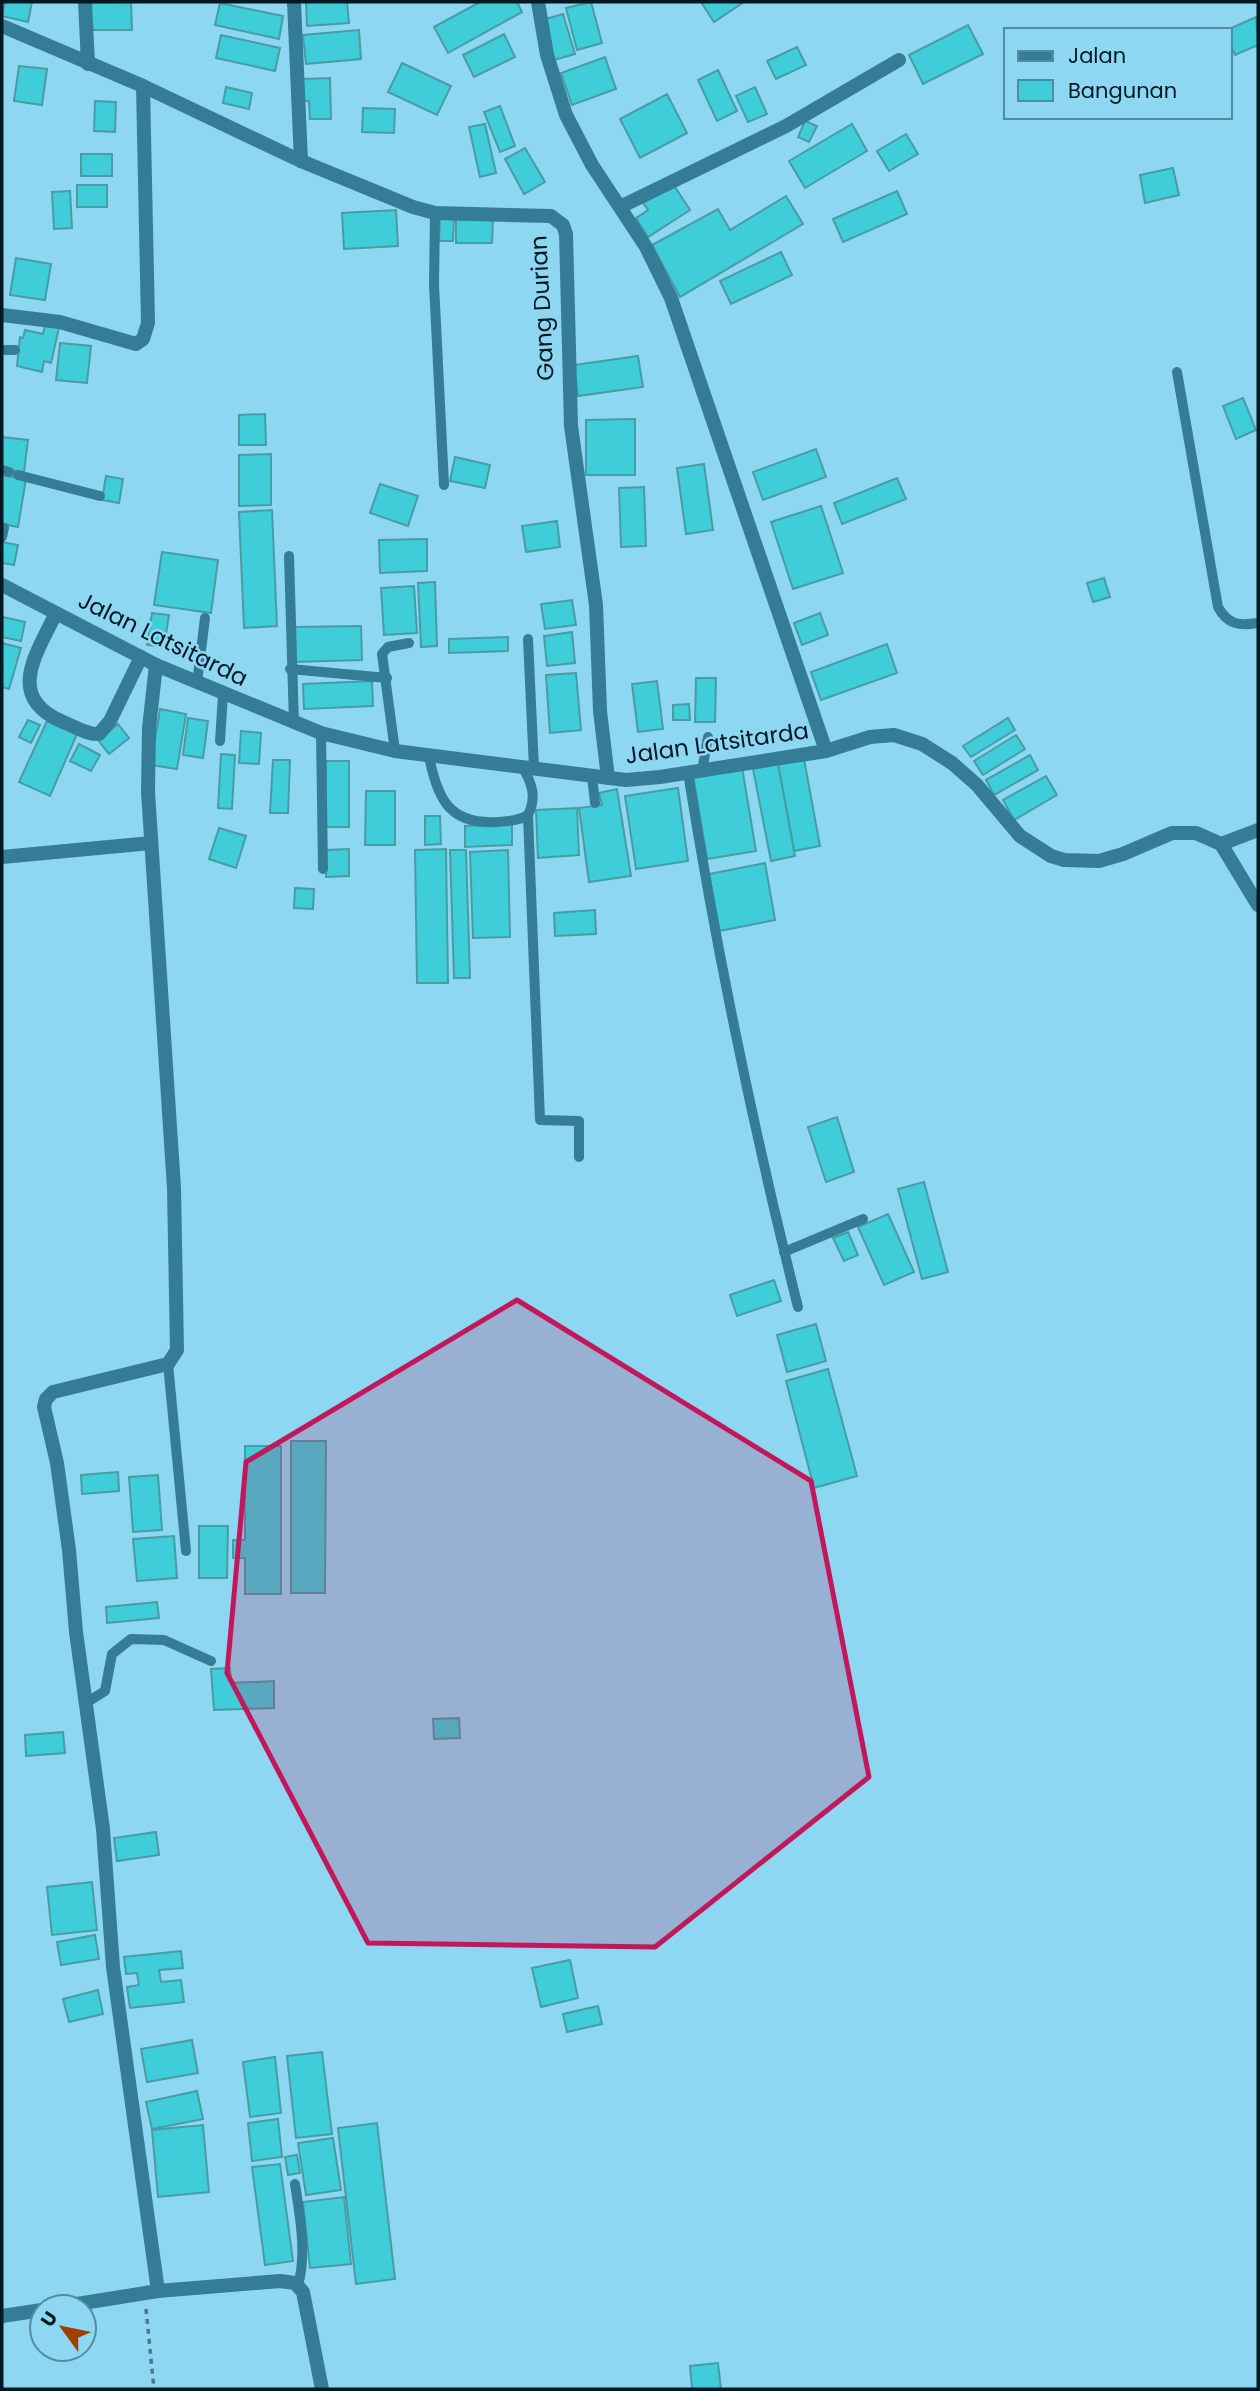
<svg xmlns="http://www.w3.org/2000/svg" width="1260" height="2391" font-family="Poppins,sans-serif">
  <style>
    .building { fill: #3ecdd9; stroke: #489ca4; stroke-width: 2 }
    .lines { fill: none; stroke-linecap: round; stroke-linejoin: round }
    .path { stroke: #487a8c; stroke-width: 3.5; stroke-dasharray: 5 5; stroke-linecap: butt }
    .lane { stroke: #357d96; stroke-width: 10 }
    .street { stroke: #357d96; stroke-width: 14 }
    .marked { fill: #c2185b; fill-opacity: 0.2; stroke: #c2185b; stroke-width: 5; stroke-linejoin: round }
    .labels { text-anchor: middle; stroke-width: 5; stroke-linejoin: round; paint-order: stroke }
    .street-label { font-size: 23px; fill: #001923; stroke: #8ed7f2 }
  </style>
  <rect width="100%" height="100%" fill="#8ed7f2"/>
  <!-- building -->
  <g class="building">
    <polygon points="5,2 32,2 28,22 2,16"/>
    <polygon points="131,2 132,30 87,30 87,3"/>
    <polygon points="306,2 347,2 349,23 307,26"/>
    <polygon points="480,2 517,2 522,12 448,53 434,27"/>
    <polygon points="591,2 602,43 577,50 566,8"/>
    <polygon points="701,2 744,2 714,22"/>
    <polygon points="220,3 283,16 279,39 215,25"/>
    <polygon points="563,14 575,54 554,60 542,20"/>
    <polygon points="1256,17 1258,45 1235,55 1230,43 1230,30 1227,30"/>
    <polygon points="968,25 983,54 923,84 909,55"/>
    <polygon points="359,30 361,59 306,64 303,35"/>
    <polygon points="504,34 515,57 474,77 463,55"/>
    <polygon points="221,35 280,48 275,71 216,58"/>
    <polygon points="797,47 806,65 776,79 767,61"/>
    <polygon points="605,57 616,89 572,105 561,73"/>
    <polygon points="402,63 451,86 437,115 388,92"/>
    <polygon points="19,66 47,69 42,105 14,101"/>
    <polygon points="718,70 737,111 717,121 698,80"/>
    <polygon points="330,78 331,119 310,119 309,101 302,101 301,79"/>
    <polygon points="226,87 252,93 249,109 223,103"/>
    <polygon points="755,87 767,114 748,122 736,96"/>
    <polygon points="667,94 687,133 640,158 620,119"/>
    <polygon points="95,101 116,102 115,132 94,131"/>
    <polygon points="500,106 515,146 500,152 484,112"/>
    <polygon points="363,108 395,109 394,133 362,132"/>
    <polygon points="805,121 817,126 809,142 798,137"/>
    <polygon points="485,124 496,173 480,177 469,127"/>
    <polygon points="852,124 867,151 805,188 789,161"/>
    <polygon points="906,134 918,154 889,171 877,151"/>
    <polygon points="525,148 545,182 524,194 505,159"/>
    <rect x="81" y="154" width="31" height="22"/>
    <polygon points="1173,168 1179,195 1145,203 1140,175"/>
    <polygon points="673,184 690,210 648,237 636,218 648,210 643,203"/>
    <rect x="77" y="185" width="30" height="22"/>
    <polygon points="70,191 72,228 54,229 52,192"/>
    <polygon points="897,191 907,214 843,242 833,219"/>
    <polygon points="786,196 803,224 680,297 652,245 718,209 730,230"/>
    <polygon points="396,210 398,246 344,249 342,213"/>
    <polygon points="440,218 454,218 453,241 439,241"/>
    <polygon points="456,218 493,218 492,243 456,243"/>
    <polygon points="781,252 792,275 731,304 720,281"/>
    <polygon points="16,258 51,264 45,300 10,295"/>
    <polygon points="45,325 59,328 51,363 44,361 42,372 17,366 20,337 23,338 25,330 43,334"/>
    <polygon points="60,343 91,346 87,383 56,380"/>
    <polygon points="638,356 643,387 578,396 574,365"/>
    <polygon points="1243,398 1256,430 1236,439 1223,406"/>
    <polygon points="265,414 266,445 239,445 239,415"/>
    <polygon points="635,419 635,475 586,475 586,420"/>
    <polygon points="2,437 28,440 24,472 2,469"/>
    <polygon points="816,449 826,477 763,500 753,472"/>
    <polygon points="271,454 271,505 239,506 239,455"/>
    <polygon points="455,457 490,465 485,488 450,481"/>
    <polygon points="704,464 713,530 686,534 677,468"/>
    <polygon points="2,475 26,479 18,527 2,524"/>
    <polygon points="106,476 123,479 119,503 102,500"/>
    <polygon points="897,478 906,499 842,524 834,503"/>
    <polygon points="380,484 418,496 408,526 370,513"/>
    <polygon points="644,487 646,546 621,547 619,488"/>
    <polygon points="821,506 843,573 793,589 771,522"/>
    <polygon points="272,510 277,626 244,628 239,512"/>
    <polygon points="557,521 560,547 526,552 522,526"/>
    <polygon points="427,539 427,571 380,573 379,540"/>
    <polygon points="2,542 18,545 14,565 2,563"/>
    <polygon points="162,552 218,560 211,613 154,605"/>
    <polygon points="1104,578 1110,597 1093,602 1087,583"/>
    <polygon points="435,582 437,646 421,647 418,583"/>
    <polygon points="414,586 417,633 384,635 381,588"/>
    <polygon points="572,600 576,625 545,629 541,604"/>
    <polygon points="152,613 169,615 164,647 147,645"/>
    <polygon points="820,613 828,635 802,645 794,623"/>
    <polygon points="3,617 25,622 21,641 2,637"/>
    <polygon points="361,626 362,660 294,662 294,627"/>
    <polygon points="572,632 575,663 547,666 544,636"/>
    <polygon points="508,637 508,651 449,653 449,639"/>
    <polygon points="2,643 21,648 9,689 2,687"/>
    <polygon points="887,644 897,673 821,700 811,672"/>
    <polygon points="576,673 581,730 550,733 546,675"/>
    <polygon points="696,678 716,678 715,722 695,722"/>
    <polygon points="372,681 373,706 304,709 303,684"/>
    <polygon points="657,681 663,729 638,732 632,684"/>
    <polygon points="689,704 690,720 673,720 673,705"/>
    <polygon points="160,709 186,714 177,769 151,765"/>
    <polygon points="188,718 208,721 203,758 183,755"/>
    <polygon points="1008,718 1015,730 971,757 963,746"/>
    <polygon points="28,720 40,725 31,743 19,737"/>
    <polygon points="47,721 77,734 50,796 19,782"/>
    <polygon points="118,724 129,738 109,754 98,740"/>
    <polygon points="241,731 261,733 259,764 239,763"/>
    <polygon points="1016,735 1025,749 983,775 974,761"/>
    <polygon points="79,744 100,755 91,771 70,761"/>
    <polygon points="221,754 235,755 232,809 218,808"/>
    <polygon points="1030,755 1038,770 994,795 986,780"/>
    <polygon points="804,759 820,846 794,851 778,764"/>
    <polygon points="273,760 290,760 288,813 270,813"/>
    <rect x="326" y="761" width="23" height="66"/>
    <polygon points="778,764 795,856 771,861 753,769"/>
    <polygon points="742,767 756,851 707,859 693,775"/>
    <polygon points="1046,776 1057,795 1014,820 1003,800"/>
    <polygon points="678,788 688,861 636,869 625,796"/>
    <polygon points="617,789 631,876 589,882 579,808 602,805 599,793"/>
    <polygon points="366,791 395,791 395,845 365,845"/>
    <polygon points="577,808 579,855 538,858 536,810"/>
    <polygon points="425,816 440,816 441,844 425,845"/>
    <polygon points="512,824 512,845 465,847 465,826"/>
    <polygon points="219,828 246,836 236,868 209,859"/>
    <polygon points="349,849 349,876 326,877 326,850"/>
    <polygon points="446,849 448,983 417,983 415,850"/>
    <polygon points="450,850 466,850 470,978 454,978"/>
    <polygon points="508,850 510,937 473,938 470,852"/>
    <polygon points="765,863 775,920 719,931 709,874"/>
    <polygon points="295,888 314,889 313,909 294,908"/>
    <polygon points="595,910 596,934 555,936 554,913"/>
    <polygon points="837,1117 854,1172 826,1182 808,1127"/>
    <polygon points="924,1182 948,1272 922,1279 898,1189"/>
    <polygon points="888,1214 914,1272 884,1285 858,1227"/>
    <polygon points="848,1232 858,1255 844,1261 833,1238"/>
    <polygon points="774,1280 781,1301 737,1316 730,1295"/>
    <polygon points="816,1324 826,1361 787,1372 777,1335"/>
    <polygon points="828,1369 857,1476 814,1488 786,1381"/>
    <polygon points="291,1441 326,1441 325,1593 291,1593"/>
    <polygon points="245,1446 281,1446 281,1594 245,1594 245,1558 233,1558 233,1540 245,1540"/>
    <polygon points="118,1472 119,1491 82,1494 81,1475"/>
    <polygon points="158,1475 162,1530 133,1532 129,1477"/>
    <polygon points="199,1526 228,1526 227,1578 199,1578"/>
    <polygon points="174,1536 177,1578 137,1581 133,1539"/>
    <polygon points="157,1602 159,1618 107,1623 106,1607"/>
    <polygon points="230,1668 231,1683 274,1681 274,1708 214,1710 211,1669"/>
    <polygon points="459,1718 460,1738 434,1739 433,1719"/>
    <polygon points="63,1732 65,1753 26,1756 25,1735"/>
    <polygon points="156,1832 159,1855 117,1861 114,1838"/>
    <polygon points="92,1882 97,1930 52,1935 47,1887"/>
    <polygon points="95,1935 99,1959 61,1965 57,1942"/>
    <polygon points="181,1951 183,1968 159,1970 161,1982 181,1980 184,2002 130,2008 127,1987 139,1985 137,1973 126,1974 124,1957"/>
    <polygon points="570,1960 578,1998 541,2007 532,1968"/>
    <polygon points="98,1990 103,2014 69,2022 63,1999"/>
    <polygon points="598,2006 602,2024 567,2032 563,2014"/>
    <polygon points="192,2040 198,2073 147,2082 141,2049"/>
    <polygon points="322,2052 332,2134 296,2138 287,2056"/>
    <polygon points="275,2057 281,2113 250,2117 243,2062"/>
    <polygon points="197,2091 203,2119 152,2129 146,2102"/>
    <polygon points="278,2119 282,2157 252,2161 248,2123"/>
    <polygon points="377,2123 395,2279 356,2284 338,2128"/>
    <polygon points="203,2125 209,2192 158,2197 152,2130"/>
    <polygon points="333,2138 341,2190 306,2195 298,2143"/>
    <polygon points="297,2155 300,2173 288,2175 285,2157"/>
    <polygon points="280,2164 293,2261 265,2265 252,2167"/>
    <polygon points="344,2197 351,2264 310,2268 303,2202"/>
    <polygon points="718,2363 721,2389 692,2389 690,2366"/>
  </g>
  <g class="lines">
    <!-- path -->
    <polyline class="path" points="146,2309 154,2389"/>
    <!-- lane -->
    <g class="lane">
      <polyline points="435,213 434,284 444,485"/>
      <polyline points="2,350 15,350"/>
      <path d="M1177 372 1218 607C1228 625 1239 626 1258 623"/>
      <polyline points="2,470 9,472"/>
      <polyline points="18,475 100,496"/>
      <polyline points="2,537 4,528"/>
      <polyline points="289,556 294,724"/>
      <polyline points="528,639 534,768"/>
      <polyline points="290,669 387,678"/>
      <polyline points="197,683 205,618"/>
      <polyline points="321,733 323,869"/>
      <polyline points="220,741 223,695"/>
      <polyline points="395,751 382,654 388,647 409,643"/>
      <path d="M429 756C437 798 449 825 497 822 508 821 519 821 528 815 537 797 532 783 522 766"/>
      <polyline points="702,771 708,737"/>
      <path d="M688 773C717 954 753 1128 798 1307"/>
      <polyline points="592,776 595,803"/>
      <polyline points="528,815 540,1120 579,1121 579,1157"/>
      <polyline points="784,1252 863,1219"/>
      <polyline points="168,1364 186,1551"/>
      <polyline points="86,1703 105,1691 112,1654 131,1639 164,1640 211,1661"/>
      <path d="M295 2184C300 2216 307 2254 298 2285"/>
    </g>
    <!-- street -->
    <g class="street">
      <polyline points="85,2 88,64"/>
      <polyline points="294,2 301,161"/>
      <polyline points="538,2 547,55 566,115 592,165 646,247 671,298 826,751"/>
      <polyline points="2,26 143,86 301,161 413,207 435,213 551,216 563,225 566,234 571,426 596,605 600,711 608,778"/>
      <polyline points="620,207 786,126 899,60"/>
      <polyline points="2,315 60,322 136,344 143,339 148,323 143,86"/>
      <polyline points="2,585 156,665 321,733 395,751 626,780 660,777 826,751 870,737 894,735 922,744 952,763 977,785 1020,836 1051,856 1064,860 1099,861 1123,854 1172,833 1196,833 1221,844 1258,905"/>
      <path d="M56 613C36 655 5 697 63 722 74 726 87 735 99 734L110 721 141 657"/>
      <polyline points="156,665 149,728 148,792 174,1188 177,1350 168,1364 53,1392 46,1399 44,1407 57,1463 69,1550 76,1632 103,1829 113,1967 158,2291"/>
      <polyline points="1221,844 1258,830"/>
      <polyline points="2,857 151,843"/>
      <polyline points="58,2307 158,2291 280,2281 295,2283 303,2292 322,2389"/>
      <polyline points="2,2316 42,2310"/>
    </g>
  </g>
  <!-- marked area -->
  <path class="marked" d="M517 1300 811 1481 869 1777 655 1947 368 1943 227 1673 246 1462Z"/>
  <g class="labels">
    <!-- street labels -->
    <g class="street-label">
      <text transform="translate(542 308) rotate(-93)" y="8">Gang Durian</text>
      <text transform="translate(163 639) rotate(26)" y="8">Jalan Latsitarda</text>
      <text transform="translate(717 743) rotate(-8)" y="8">Jalan Latsitarda</text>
    </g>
  </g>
  <!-- border -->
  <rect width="1260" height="2391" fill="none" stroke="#001923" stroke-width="7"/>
  <!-- legend -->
  <rect x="1004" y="28" width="228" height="91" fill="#8ed7f2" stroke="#558b9f" stroke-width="2"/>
  <rect x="1018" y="51" width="35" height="10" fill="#357d96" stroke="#558b9f" stroke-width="2"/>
  <text x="1068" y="63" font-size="21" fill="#001923">Jalan</text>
  <rect x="1018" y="80" width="35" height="21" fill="#3ecdd9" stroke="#558b9f" stroke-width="2"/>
  <text x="1068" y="98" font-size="21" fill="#001923">Bangunan</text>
  <!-- north arrow -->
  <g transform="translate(63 2328) rotate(303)"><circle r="33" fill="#8ed7f2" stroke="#558b9f" stroke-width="2"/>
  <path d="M0-5L12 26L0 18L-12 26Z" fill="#a13e02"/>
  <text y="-10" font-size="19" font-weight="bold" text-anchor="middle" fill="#001923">U</text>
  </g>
</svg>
